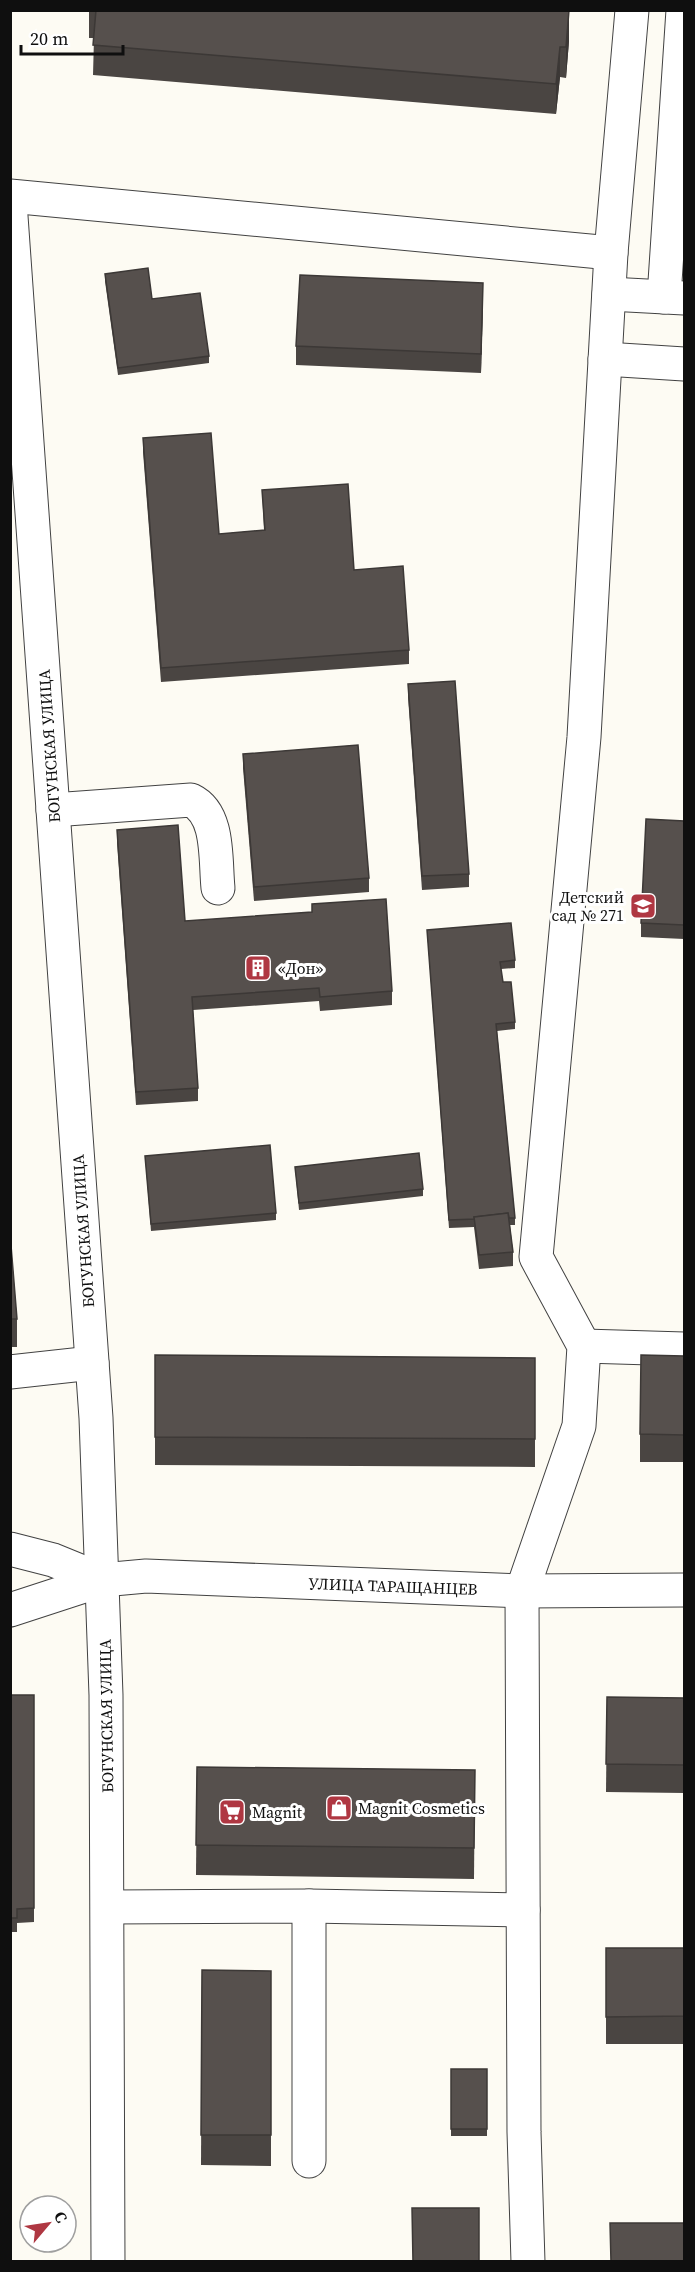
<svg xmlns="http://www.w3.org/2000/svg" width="695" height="2272" font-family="'Source Serif 4',serif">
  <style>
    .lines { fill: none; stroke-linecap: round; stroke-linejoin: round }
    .minor-casing { stroke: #424242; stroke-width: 35 }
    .minor { stroke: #fff; stroke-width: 33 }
    .wall { fill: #4a4542 }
    .shaded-wall { fill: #3c3836 }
    .building { fill: #56504d; stroke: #3c3836; stroke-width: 1.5 }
    .labels { text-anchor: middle; stroke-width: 6; stroke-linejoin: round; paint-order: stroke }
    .street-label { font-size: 16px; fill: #0f0f0f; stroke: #fff }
    .poi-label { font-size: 16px; fill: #0f0f0f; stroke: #fff; text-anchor: start }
  </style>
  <rect width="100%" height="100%" fill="#fdfbf3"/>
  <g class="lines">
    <defs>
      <g id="minor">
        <polyline points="10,196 611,253"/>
        <polyline points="10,202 96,1418 106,1695 108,2262"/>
        <polyline points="609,294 684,298"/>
        <polyline points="664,297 683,10"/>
        <polyline points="605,359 684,364"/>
        <path d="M53 810 191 800C220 814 215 860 218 888"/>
        <polyline points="584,1346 684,1349"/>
        <polyline points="10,1372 92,1363"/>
        <polyline points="10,1549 53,1560 102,1580"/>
        <polyline points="10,1610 102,1580 146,1576 522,1591 684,1590"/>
        <polyline points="109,1907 309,1906 523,1910"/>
        <polyline points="309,2161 309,1906"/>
        <polyline points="528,2262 524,2132 522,1591 579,1426 584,1346 536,1257 584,737 611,253 632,10"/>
      </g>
    </defs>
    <!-- minor casing -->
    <use href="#minor" class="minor-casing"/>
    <!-- minor -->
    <use href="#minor" class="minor"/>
  </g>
  <!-- wall -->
  <g class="wall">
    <polygon points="89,10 569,10 569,41 566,78 560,77 556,114 93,75 94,38 89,38"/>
    <polygon points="105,274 152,299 209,356 209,363 118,375 105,281"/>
    <polygon points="483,302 481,373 296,365 296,346"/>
    <polygon points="143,438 219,534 264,530 262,490 354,570 409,650 409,664 161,682 143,452"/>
    <polygon points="408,684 469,874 469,887 422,890 408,697"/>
    <polygon points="243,754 369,878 369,892 254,901 243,768"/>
    <polygon points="684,821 684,939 641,937 641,923"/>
    <polygon points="117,830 185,921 392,991 392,1005 320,1011 319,1001 193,1010 198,1088 198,1101 136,1105 117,843"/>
    <polygon points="427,930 515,960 515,968 501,969 503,982 515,1022 515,1029 497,1031 515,1218 515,1225 510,1225 513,1252 513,1266 479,1269 474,1227 449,1228"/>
    <polygon points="145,1156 276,1213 276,1220 151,1231"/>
    <polygon points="295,1167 423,1189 423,1196 299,1210"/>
    <polygon points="10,1233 17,1319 17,1347 10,1347"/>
    <polygon points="155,1355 535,1358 535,1467 155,1465"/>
    <polygon points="684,1356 684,1462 640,1462 640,1434"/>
    <polygon points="10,1695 34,1695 34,1922 17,1923 17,1932 10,1932"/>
    <polygon points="607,1697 684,1698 684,1793 606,1792"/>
    <polygon points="197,1767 475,1770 474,1879 196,1875"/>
    <rect x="606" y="1948" width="78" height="96"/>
    <polygon points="202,1970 271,1971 271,2166 201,2165"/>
    <rect x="451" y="2069" width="36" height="67"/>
  </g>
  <!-- shaded-wall -->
  <g class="shaded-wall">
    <polygon points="569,10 569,41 566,78 566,47"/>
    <polygon points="560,47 560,77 556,114 556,84"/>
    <polygon points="483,283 483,302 481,373 481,354"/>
  </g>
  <!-- building -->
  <g class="building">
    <polygon points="96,10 569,10 566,47 560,47 556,84 93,45"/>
    <polygon points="148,268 152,299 200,293 209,356 118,368 105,274"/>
    <polygon points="300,275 483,283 481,354 296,346"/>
    <polygon points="211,433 219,534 265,530 262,490 348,484 354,570 403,566 409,650 161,668 143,438"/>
    <polygon points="455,681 469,874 422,876 408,684"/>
    <polygon points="358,745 369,878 254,887 243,754"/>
    <polygon points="646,819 684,821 684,925 641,923"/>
    <polygon points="178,825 185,921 312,912 312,904 386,899 392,991 320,997 319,988 192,997 198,1088 136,1092 117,830"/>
    <polygon points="511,923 515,960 500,962 503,982 511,982 515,1022 496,1024 515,1218 509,1218 508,1213 474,1217 475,1219 449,1220 427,930"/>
    <polygon points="270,1145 276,1213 151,1224 145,1156"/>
    <polygon points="419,1153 423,1189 299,1203 295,1167"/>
    <polygon points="508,1213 513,1252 479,1255 474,1217"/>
    <polygon points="10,1233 17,1319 10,1319"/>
    <polygon points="155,1355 535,1358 535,1439 155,1437"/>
    <polygon points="641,1355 684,1356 684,1435 640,1434"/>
    <polygon points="10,1695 34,1695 34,1908 17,1909 17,1918 10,1918"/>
    <polygon points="607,1697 684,1698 684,1765 606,1764"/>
    <polygon points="197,1767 475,1770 474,1848 196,1845"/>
    <polygon points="606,1948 684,1948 684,2016 606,2017"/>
    <polygon points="202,1970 271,1971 271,2135 201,2135"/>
    <rect x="451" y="2069" width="36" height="60"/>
    <polygon points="412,2208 479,2208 479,2262 413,2262"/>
    <polygon points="610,2223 684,2223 684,2262 611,2262"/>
  </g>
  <!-- icons -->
  <defs>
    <symbol id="school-square" viewBox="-11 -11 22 22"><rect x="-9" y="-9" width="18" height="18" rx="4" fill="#af3742" stroke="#fff"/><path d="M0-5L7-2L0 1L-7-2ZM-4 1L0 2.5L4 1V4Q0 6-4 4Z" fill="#fff"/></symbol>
    <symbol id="building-square" viewBox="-11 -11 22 22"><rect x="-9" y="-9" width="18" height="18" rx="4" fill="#af3742" stroke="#fff"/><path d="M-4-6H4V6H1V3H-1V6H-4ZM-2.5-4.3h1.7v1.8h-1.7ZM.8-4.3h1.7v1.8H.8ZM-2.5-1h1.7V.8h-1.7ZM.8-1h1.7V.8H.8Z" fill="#fff"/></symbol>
    <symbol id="shop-square" viewBox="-11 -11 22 22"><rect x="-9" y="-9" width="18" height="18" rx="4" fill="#af3742" stroke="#fff"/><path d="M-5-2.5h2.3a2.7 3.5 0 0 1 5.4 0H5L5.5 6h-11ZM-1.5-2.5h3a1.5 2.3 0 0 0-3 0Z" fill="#fff"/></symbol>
    <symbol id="supermarket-square" viewBox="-11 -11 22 22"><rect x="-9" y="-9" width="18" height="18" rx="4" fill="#af3742" stroke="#fff"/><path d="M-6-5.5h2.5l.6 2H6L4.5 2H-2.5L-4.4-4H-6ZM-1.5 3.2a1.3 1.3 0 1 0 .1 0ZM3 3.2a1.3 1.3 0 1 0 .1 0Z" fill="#fff"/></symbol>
  </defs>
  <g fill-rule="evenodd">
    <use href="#school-square" x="628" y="891" width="30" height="30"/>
    <use href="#building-square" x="243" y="953" width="30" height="30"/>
    <use href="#shop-square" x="324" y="1793" width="30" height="30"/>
    <use href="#supermarket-square" x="217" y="1797" width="30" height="30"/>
  </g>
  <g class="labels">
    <!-- street labels -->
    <g class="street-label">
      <text transform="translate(49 746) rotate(-94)" y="6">БОГУНСКАЯ УЛИЦА</text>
      <text transform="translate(83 1231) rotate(-94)" y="6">БОГУНСКАЯ УЛИЦА</text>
      <text transform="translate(393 1586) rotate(2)" y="6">УЛИЦА ТАРАЩАНЦЕВ</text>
      <text transform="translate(106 1716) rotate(-91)" y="6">БОГУНСКАЯ УЛИЦА</text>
    </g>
    <!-- poi labels -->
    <g class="poi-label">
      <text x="624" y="903" text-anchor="end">Детский<tspan x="624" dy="18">сад № 271</tspan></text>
      <text x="278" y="974">«Дон»</text>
      <text x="358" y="1814">Magnit Cosmetics</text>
      <text x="252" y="1818">Magnit</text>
    </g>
  </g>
  <!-- border -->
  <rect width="695" height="2272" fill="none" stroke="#0f0f0f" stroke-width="24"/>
  <!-- north arrow -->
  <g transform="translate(48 2224) rotate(61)"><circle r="28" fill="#ffffff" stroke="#9f9f9f" stroke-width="1.5"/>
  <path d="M0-4.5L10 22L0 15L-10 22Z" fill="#af3742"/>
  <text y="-9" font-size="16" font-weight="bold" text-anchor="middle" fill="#0f0f0f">С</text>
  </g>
  <!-- scale -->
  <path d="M21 45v9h102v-9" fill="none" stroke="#0f0f0f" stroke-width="3"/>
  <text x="30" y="45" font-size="18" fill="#0f0f0f" stroke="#ffffff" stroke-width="4.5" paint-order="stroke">20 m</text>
</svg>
